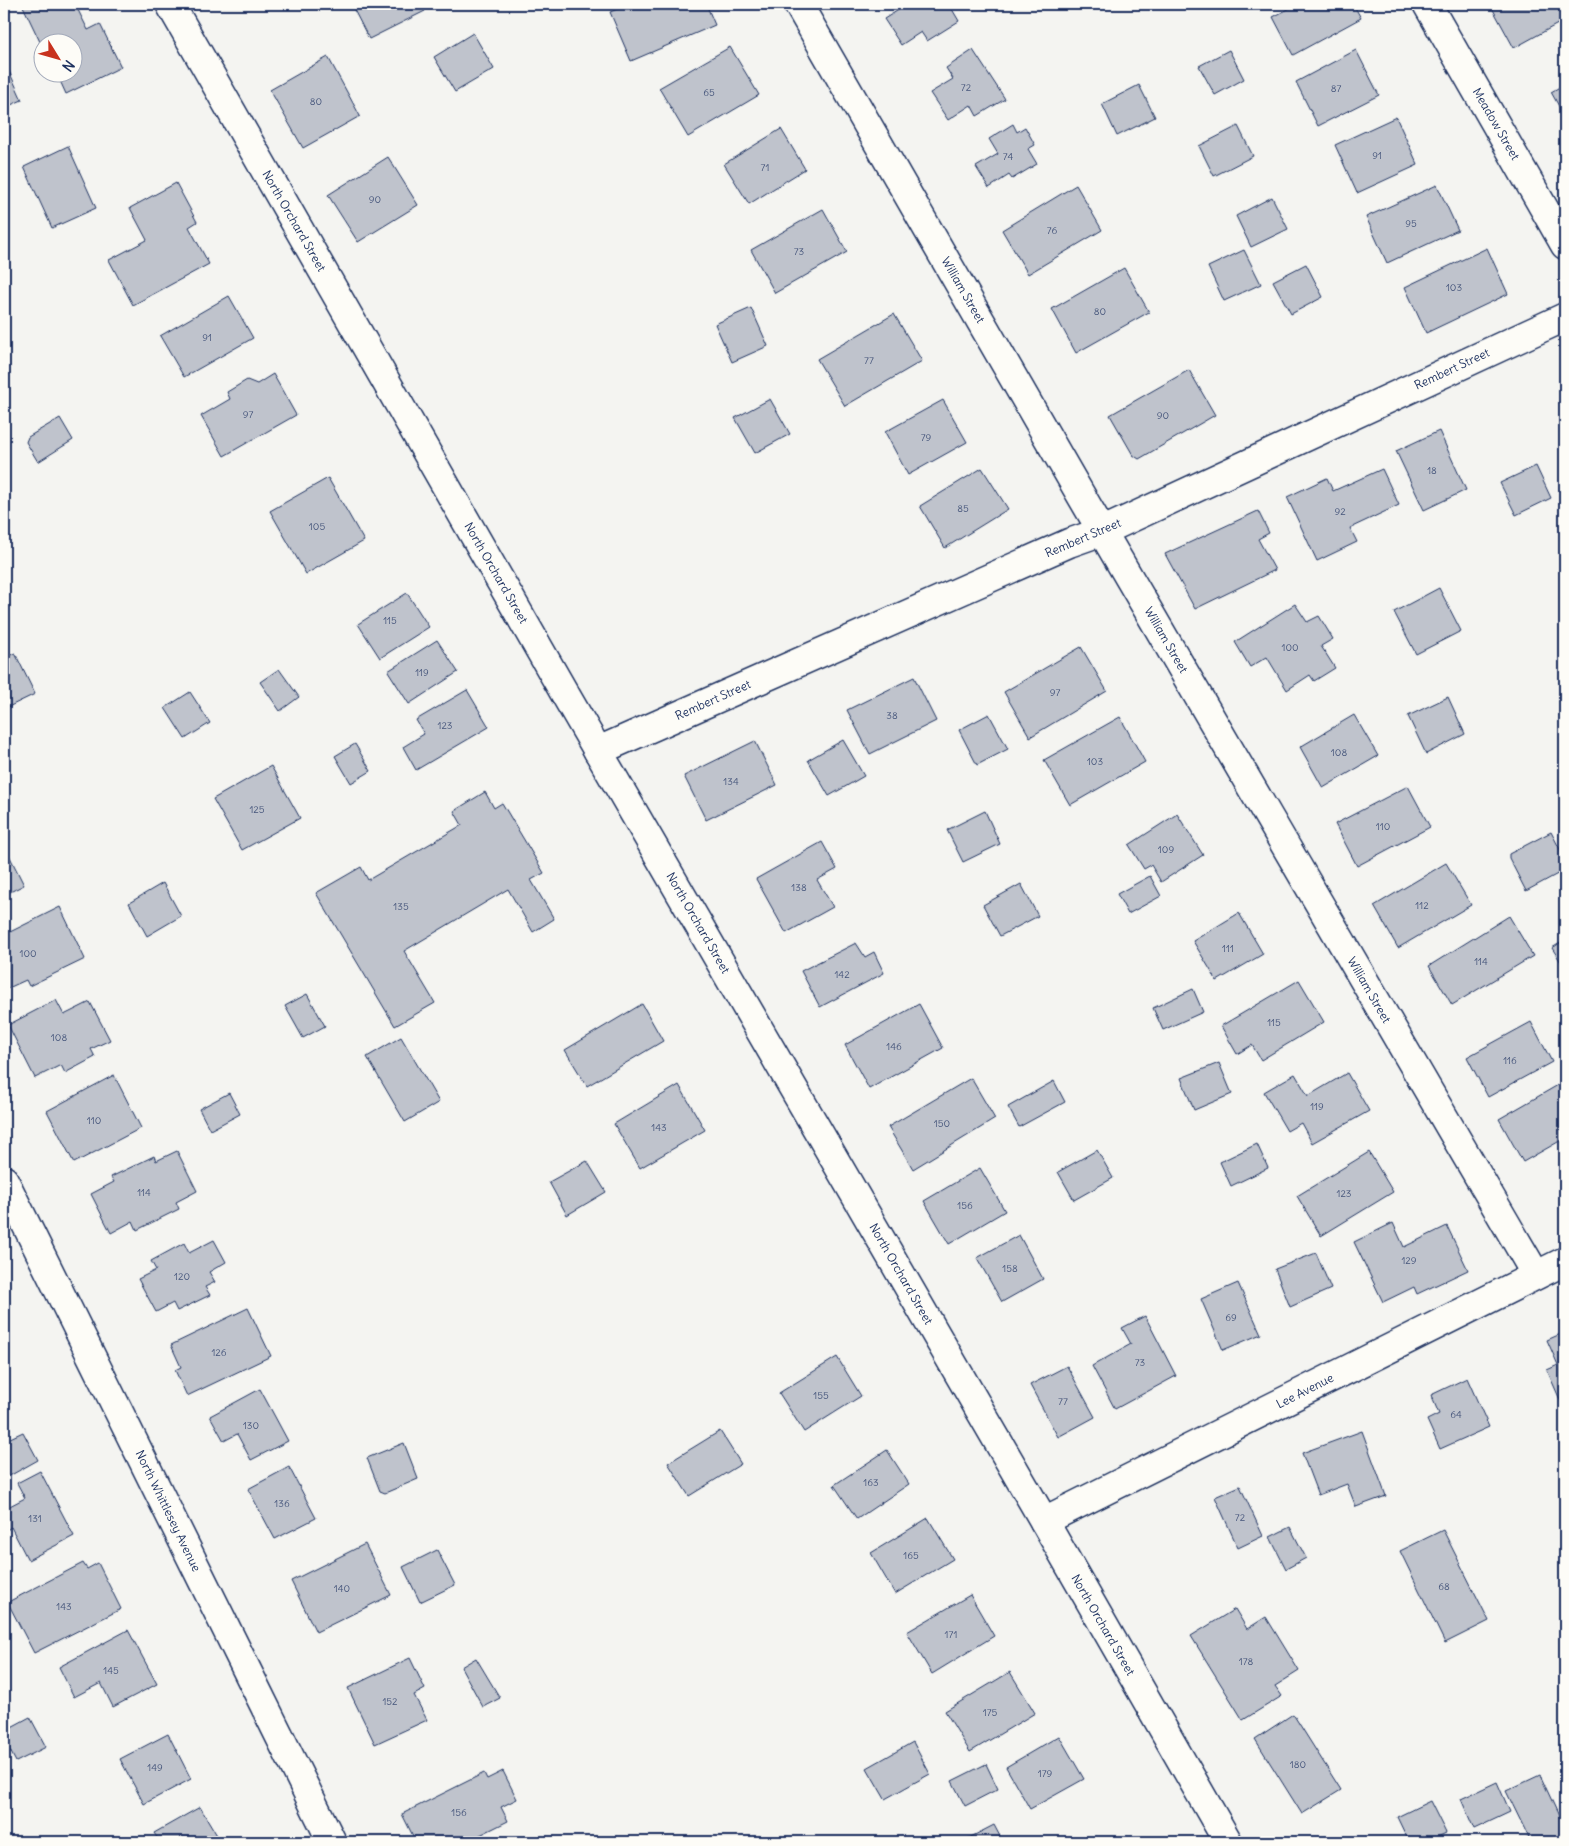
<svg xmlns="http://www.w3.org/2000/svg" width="1569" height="1846" font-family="Delius,sans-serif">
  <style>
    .building { fill: #bfc3cc; stroke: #1b2f5e }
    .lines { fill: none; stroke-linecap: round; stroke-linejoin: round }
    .street-casing { stroke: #1b2f5e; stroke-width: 31 }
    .street { stroke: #fdfcf7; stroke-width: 28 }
    .labels { text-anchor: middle; stroke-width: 4; stroke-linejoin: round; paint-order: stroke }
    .number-label { font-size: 10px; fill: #44547a }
    .street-label { font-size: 12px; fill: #1b2f5e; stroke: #fdfcf7 }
  </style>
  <rect width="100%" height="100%" fill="#f4f4f1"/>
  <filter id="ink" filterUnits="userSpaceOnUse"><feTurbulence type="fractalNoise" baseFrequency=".02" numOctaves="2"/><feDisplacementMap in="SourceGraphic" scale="10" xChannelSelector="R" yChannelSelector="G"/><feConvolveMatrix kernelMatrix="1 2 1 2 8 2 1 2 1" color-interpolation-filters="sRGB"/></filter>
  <g filter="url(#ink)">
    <!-- building -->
    <g class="building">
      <polygon points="22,4 75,4 88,30 100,24 121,67 66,94 56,72 72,72 72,42 42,42 42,46"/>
      <polygon points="351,4 422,4 425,11 369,39"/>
      <polygon points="630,4 706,4 715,25 631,61 610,12"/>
      <polygon points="904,4 949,4 959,21 927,41 921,32 901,45 884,19 905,6"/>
      <polygon points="1298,4 1353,4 1361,18 1293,55 1273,17"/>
      <polygon points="1490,4 1565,4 1565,20 1514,48"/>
      <polygon points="473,33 494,69 455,92 434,57"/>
      <polygon points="730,47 759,95 688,137 659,88"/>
      <polygon points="973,50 1005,99 977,116 971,105 948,120 930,93 953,79 946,68"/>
      <polygon points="1229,50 1244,79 1215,95 1199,66"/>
      <polygon points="1356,50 1379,95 1318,126 1296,82"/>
      <polygon points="328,57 360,116 303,148 270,90"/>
      <polygon points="4,60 22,100 4,108"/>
      <polygon points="1565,84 1565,117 1551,92"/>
      <polygon points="1139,85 1155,117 1117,136 1102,104"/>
      <polygon points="1396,117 1418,165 1357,193 1335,145"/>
      <polygon points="1013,124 1017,132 1025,127 1035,145 1028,149 1037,164 1012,179 1009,175 989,188 976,167 998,154 989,139"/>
      <polygon points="1238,126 1253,156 1214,176 1199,146"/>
      <polygon points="781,129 805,169 749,204 724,164"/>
      <polygon points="68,146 96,208 52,228 24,167"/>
      <polygon points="388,157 418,205 358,242 328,195"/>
      <polygon points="176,183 197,222 189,227 209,264 133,305 109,260 147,240 130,208"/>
      <polygon points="1076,185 1102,230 1028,274 1002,230"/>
      <polygon points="1437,185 1458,230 1387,263 1366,217"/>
      <polygon points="1272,197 1288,229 1251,247 1236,216"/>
      <polygon points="823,209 847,252 775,293 751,250"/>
      <polygon points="1487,248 1508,294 1426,333 1405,287"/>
      <polygon points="1244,250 1261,284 1224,301 1208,267"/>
      <polygon points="1306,264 1323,297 1291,314 1273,281"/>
      <polygon points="1124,268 1149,312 1076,353 1052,309"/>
      <polygon points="229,296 253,338 184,377 160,336"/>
      <polygon points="751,308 768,346 732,362 715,324"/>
      <polygon points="894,314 922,361 845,406 817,359"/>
      <polygon points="1189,370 1215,415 1139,459 1133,455 1110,415"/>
      <polygon points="273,374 296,415 224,456 201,416 230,399 227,392 247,380 257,384"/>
      <polygon points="770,399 790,434 755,453 735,418"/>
      <polygon points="943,400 967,442 908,475 885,432"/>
      <polygon points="60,418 73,440 38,462 26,442 28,437"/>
      <polygon points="1439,431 1466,490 1424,510 1396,451"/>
      <polygon points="1536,466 1551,498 1516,515 1500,483"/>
      <polygon points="982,468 1008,509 945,548 920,506"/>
      <polygon points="1382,469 1399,505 1350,528 1357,542 1317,561 1287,497 1327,478 1333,491"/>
      <polygon points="328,478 364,541 306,574 270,511"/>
      <polygon points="1258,511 1269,533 1258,539 1275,570 1195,609 1165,554"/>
      <polygon points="1439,588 1461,631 1416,654 1394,612"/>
      <polygon points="407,593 429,627 380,658 358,624"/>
      <polygon points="1295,604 1307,622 1319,616 1333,639 1321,646 1335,668 1314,681 1310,675 1287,690 1267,657 1250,667 1235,642"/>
      <polygon points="437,640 458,672 409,704 388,671"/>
      <polygon points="1081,647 1107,691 1030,737 1004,692"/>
      <polygon points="15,653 35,694 4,709 4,658"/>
      <polygon points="279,669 299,697 280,711 260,682"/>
      <polygon points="914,677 936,721 870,754 847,710"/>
      <polygon points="467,690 489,727 416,770 403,747 424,734 416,720"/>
      <polygon points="190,692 210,723 185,739 165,708"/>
      <polygon points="1448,697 1465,734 1426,754 1408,716"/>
      <polygon points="989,714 1008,749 977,765 959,730"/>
      <polygon points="1354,715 1378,756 1323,788 1300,747"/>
      <polygon points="1120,717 1145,762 1070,805 1044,760"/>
      <polygon points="843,740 864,776 829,796 808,760"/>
      <polygon points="755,741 777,785 706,820 684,776"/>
      <polygon points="355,744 371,771 351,783 335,756"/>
      <polygon points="271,766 300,818 242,850 213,799"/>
      <polygon points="1408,786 1430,827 1357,866 1335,824"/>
      <polygon points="485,792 494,808 502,803 544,873 531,880 554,919 533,932 508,889 404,951 435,1003 395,1026 316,893 361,867 368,880 462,825 454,811"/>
      <polygon points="985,811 1000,844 963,862 947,830"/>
      <polygon points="1177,814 1203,855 1161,882 1151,865 1144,869 1129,845"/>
      <polygon points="1551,832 1565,859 1565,870 1526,891 1509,858 1509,854"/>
      <polygon points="822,842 837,869 817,880 833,907 786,933 756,879"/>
      <polygon points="7,851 24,885 4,895 4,852"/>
      <polygon points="1446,863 1471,905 1398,948 1374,906"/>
      <polygon points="1150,876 1161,896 1128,914 1117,894"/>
      <polygon points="163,883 181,916 147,936 129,903"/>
      <polygon points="1021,884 1038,916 1000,936 983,905"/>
      <polygon points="60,907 85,959 29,986 26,980 4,990 4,935"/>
      <polygon points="1239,913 1263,954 1217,981 1193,941"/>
      <polygon points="1509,916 1533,956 1452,1005 1429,966"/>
      <polygon points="1565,940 1565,966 1564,967 1552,948"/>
      <polygon points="856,943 865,957 874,952 884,973 820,1007 801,971"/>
      <polygon points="1299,980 1324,1022 1261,1060 1252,1045 1237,1054 1221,1026"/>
      <polygon points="1193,989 1203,1012 1163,1030 1153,1008"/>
      <polygon points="307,994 325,1026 303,1038 285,1006"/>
      <polygon points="56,1000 64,1015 90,1002 110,1040 91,1049 95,1057 65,1073 61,1065 35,1078 8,1025"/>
      <polygon points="642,1004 663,1041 587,1086 565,1050"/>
      <polygon points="919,1004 943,1048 869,1089 845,1045"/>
      <polygon points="1531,1022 1552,1062 1488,1097 1467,1057"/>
      <polygon points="401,1037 439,1102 405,1122 367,1057"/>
      <polygon points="1219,1063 1232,1094 1194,1110 1181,1078"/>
      <polygon points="1347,1073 1369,1111 1312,1143 1301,1123 1287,1131 1264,1092 1295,1074 1308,1096"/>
      <polygon points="114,1075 141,1128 74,1163 47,1111"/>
      <polygon points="971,1078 995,1119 913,1169 888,1127"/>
      <polygon points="1054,1081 1065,1102 1019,1127 1008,1107"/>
      <polygon points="1565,1081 1565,1138 1523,1162 1499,1119"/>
      <polygon points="679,1085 705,1130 640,1168 614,1124"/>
      <polygon points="229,1093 240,1114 210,1130 199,1109"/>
      <polygon points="1257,1144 1268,1168 1231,1186 1220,1162"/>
      <polygon points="1097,1150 1113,1178 1074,1200 1058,1172"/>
      <polygon points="177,1151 197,1191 176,1202 179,1209 137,1230 133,1221 111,1233 91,1194 114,1182 111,1177 154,1156 156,1161"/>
      <polygon points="1369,1152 1393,1192 1321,1236 1297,1196"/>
      <polygon points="587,1161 606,1192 567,1215 549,1182"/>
      <polygon points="980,1168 1005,1211 949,1244 924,1201"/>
      <polygon points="1393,1223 1404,1247 1447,1226 1468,1270 1417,1294 1414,1287 1383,1302 1354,1242"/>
      <polygon points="1019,1235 1043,1279 1002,1302 977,1258"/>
      <polygon points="214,1240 226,1262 209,1272 215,1282 205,1287 210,1295 177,1311 173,1303 156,1312 138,1279 156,1270 151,1261 184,1243 189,1253"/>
      <polygon points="1316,1253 1331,1289 1290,1307 1275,1269"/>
      <polygon points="1238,1283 1261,1334 1223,1350 1201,1299"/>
      <polygon points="248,1308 271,1356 187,1396 175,1370 181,1367 171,1345"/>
      <polygon points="1145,1316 1176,1376 1115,1409 1092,1366 1131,1344 1122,1328"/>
      <polygon points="1565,1332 1565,1400 1561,1402 1547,1370 1558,1365 1547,1340"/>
      <polygon points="837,1357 861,1396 804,1432 779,1393"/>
      <polygon points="1067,1366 1095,1417 1058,1437 1030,1385"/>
      <polygon points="1467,1378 1489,1427 1440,1449 1427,1420 1439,1414 1431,1395"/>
      <polygon points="260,1389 288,1441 251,1460 237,1434 224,1441 210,1416"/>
      <polygon points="4,1431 8,1439 23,1432 38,1460 4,1479"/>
      <polygon points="720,1431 741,1464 689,1496 668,1463"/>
      <polygon points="1362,1431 1386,1496 1356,1507 1347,1484 1318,1495 1302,1453"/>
      <polygon points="404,1443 418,1479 385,1493 380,1491 367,1458"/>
      <polygon points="887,1450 909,1484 857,1519 834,1485"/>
      <polygon points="289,1467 316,1518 275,1539 248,1489"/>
      <polygon points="40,1471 74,1536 28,1560 11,1527 4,1532 4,1509 25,1498 17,1483"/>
      <polygon points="1240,1486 1263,1536 1238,1548 1215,1497"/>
      <polygon points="928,1518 953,1559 895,1594 871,1553"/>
      <polygon points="1290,1527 1306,1558 1286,1569 1270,1537"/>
      <polygon points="1443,1530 1489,1621 1445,1643 1400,1551"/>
      <polygon points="365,1544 391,1595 316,1632 291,1581"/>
      <polygon points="437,1550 455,1585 420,1602 403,1567"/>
      <polygon points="83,1563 87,1569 98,1563 121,1609 34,1653 9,1605 10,1601"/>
      <polygon points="970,1595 994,1636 932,1674 907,1632"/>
      <polygon points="1235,1609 1247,1629 1266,1617 1299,1671 1275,1686 1282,1696 1243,1720 1191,1636"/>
      <polygon points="128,1630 157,1684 113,1707 101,1683 74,1697 59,1667"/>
      <polygon points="410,1658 425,1689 414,1695 427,1720 375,1744 348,1688"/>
      <polygon points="476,1658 500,1698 483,1707 461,1667"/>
      <polygon points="1010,1672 1035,1713 970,1752 945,1711"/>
      <polygon points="1293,1714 1341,1790 1302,1814 1255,1739"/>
      <polygon points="30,1717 46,1747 16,1762 4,1739 4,1731"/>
      <polygon points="168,1734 191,1779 144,1804 120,1759"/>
      <polygon points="1059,1736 1084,1779 1030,1809 1006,1767"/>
      <polygon points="913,1742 930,1774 885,1799 867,1768"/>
      <polygon points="986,1764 998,1789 965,1806 952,1781"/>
      <polygon points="503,1771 517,1799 501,1807 508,1821 466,1842 416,1842 402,1814 484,1773 487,1779"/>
      <polygon points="1540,1775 1565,1829 1565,1842 1519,1842 1529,1838 1506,1791"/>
      <polygon points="1497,1782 1510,1812 1474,1829 1461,1799"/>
      <polygon points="1430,1801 1446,1833 1427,1842 1409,1842 1397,1817"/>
      <polygon points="200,1807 221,1842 160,1842 154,1833"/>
      <polygon points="994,1825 1003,1842 966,1842 965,1840"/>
    </g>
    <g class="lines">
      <defs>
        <g id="street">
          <polyline points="170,4 565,694 1044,1521 1228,1842"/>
          <polyline points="798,4 1082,497 1536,1275"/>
          <polyline points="1427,4 1565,245"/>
          <polyline points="598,751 1069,543 1103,531 1565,317"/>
          <polyline points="4,1180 332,1842"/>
          <polyline points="1044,1521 1565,1261"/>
        </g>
      </defs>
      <!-- street casing -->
      <use href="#street" class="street-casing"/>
      <!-- street -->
      <use href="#street" class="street"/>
    </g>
  </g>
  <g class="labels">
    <!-- number labels -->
    <g class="number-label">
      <text x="966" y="91">72</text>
      <text x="1336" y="92">87</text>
      <text x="709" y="96">65</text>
      <text x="316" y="105">80</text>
      <text x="1377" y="159">91</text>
      <text x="1008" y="160">74</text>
      <text x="765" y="171">71</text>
      <text x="375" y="203">90</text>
      <text x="1411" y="227">95</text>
      <text x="1052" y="234">76</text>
      <text x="799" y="255">73</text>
      <text x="1454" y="291">103</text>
      <text x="1100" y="315">80</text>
      <text x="207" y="341">91</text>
      <text x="869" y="364">77</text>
      <text x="248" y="418">97</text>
      <text x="1163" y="419">90</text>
      <text x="926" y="441">79</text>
      <text x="1432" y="474">18</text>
      <text x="963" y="512">85</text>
      <text x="1340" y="515">92</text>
      <text x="317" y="530">105</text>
      <text x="390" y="624">115</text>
      <text x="1290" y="651">100</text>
      <text x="422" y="676">119</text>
      <text x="1055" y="696">97</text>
      <text x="892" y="719">38</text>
      <text x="445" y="729">123</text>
      <text x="1339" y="756">108</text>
      <text x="1095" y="765">103</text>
      <text x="731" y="785">134</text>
      <text x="257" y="813">125</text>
      <text x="1383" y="830">110</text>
      <text x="1166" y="853">109</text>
      <text x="799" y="891">138</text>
      <text x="1422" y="909">112</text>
      <text x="401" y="910">135</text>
      <text x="1228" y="952">111</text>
      <text x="28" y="957">100</text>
      <text x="1481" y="965">114</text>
      <text x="842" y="978">142</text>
      <text x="1274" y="1026">115</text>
      <text x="59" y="1041">108</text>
      <text x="894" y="1050">146</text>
      <text x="1510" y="1064">116</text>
      <text x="1317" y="1110">119</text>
      <text x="94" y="1124">110</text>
      <text x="942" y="1127">150</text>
      <text x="659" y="1131">143</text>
      <text x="144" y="1196">114</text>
      <text x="1344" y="1197">123</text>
      <text x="965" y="1209">156</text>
      <text x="1409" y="1264">129</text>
      <text x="1010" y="1272">158</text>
      <text x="182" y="1280">120</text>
      <text x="1231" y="1321">69</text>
      <text x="219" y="1356">126</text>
      <text x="1140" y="1366">73</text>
      <text x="821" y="1399">155</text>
      <text x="1063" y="1405">77</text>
      <text x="1456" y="1418">64</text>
      <text x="251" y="1429">130</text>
      <text x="871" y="1486">163</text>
      <text x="282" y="1507">136</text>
      <text x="1240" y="1521">72</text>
      <text x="35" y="1522">131</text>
      <text x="911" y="1559">165</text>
      <text x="1444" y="1590">68</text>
      <text x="342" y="1592">140</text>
      <text x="64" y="1610">143</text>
      <text x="951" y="1638">171</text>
      <text x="1246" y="1665">178</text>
      <text x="111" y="1674">145</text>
      <text x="390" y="1705">152</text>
      <text x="990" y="1716">175</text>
      <text x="1298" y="1768">180</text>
      <text x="155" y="1771">149</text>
      <text x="1045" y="1777">179</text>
      <text x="459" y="1816">156</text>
    </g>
    <!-- street labels -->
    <g class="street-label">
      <text transform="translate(1496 124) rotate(60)" y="4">Meadow Street</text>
      <text transform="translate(294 221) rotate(60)" y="4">North Orchard Street</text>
      <text transform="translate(963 290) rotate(60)" y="4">William Street</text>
      <text transform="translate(1452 369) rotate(-25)" y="4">Rembert Street</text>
      <text transform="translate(1083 538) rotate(-23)" y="4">Rembert Street</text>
      <text transform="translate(496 573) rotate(60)" y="4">North Orchard Street</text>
      <text transform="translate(1166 640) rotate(60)" y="4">William Street</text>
      <text transform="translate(713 700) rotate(-24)" y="4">Rembert Street</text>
      <text transform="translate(698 923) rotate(60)" y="4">North Orchard Street</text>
      <text transform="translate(1369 990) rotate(60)" y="4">William Street</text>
      <text transform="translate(901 1274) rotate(60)" y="4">North Orchard Street</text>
      <text transform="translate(1305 1391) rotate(-27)" y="4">Lee Avenue</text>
      <text transform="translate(168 1511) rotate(64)" y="4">North Whittlesey Avenue</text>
      <text transform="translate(1103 1625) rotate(60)" y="4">North Orchard Street</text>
    </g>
  </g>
  <!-- margin -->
  <rect width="1569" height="1846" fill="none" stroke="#fdfcf7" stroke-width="20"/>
  <rect x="10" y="10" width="1549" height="1826" fill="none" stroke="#1b2f5e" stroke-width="2" filter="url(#ink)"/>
  <!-- north arrow -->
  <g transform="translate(58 58) rotate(127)"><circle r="24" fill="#fdfcf7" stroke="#a3aaba"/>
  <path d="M0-4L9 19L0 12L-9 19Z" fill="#c8321e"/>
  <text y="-8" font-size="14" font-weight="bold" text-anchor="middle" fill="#1b2f5e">N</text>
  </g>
</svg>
